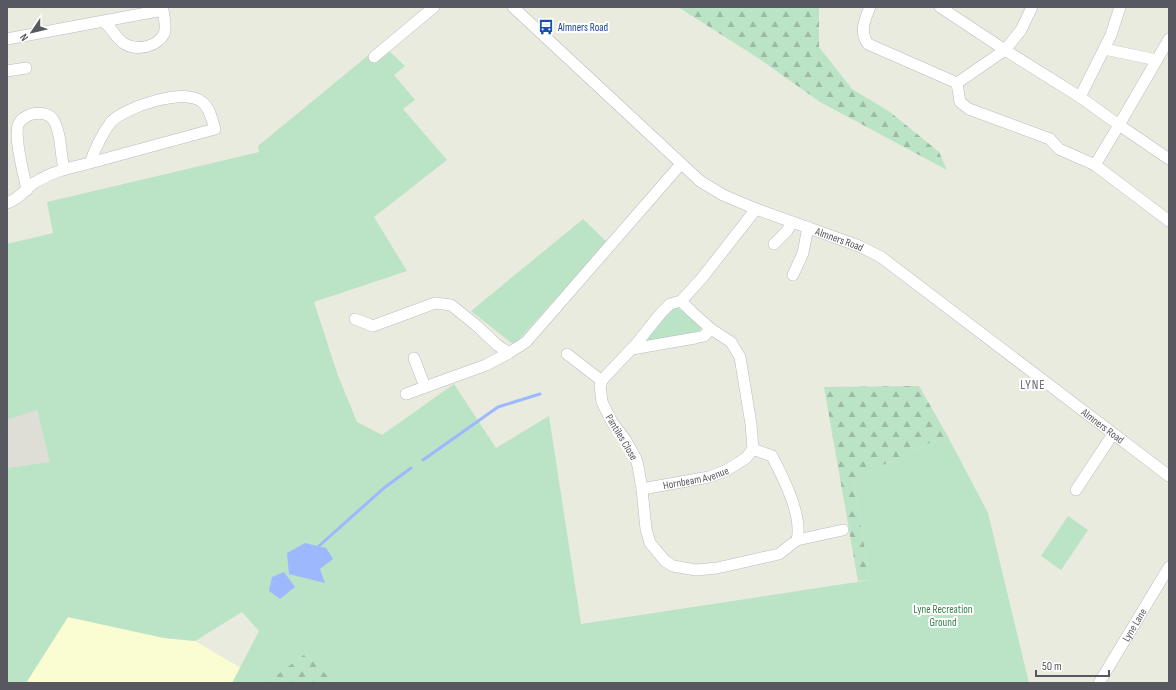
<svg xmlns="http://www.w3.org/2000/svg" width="1176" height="690" font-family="'Sofia Sans Condensed',sans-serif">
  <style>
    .commercial { fill: #fafdd2 }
    .industrial { fill: #deded7 }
    .green { fill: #bbe3c6 }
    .forest { fill: url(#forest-firs) }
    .water { fill: #9db8fd }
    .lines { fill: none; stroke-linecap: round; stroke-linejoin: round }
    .stream { stroke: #9db8fd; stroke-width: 3 }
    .minor-casing { stroke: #babac1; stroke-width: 12 }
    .minor { stroke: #fff; stroke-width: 11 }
    .labels { text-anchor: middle; stroke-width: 4; stroke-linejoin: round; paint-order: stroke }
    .transit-label { font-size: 11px; fill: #164399; stroke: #fff; text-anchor: start }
    .street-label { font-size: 11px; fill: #585960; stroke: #fff }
    .park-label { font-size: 11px; fill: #36814e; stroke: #fff }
    .quarter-label { font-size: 13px; letter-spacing: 1px; fill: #696b72; stroke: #fff }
  </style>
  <defs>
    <pattern id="forest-firs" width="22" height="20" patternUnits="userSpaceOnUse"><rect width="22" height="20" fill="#bbe3c6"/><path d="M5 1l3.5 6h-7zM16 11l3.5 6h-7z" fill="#9bbba4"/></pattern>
  </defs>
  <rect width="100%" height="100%" fill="#eaebdf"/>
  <!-- commercial -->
  <polygon class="commercial" points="68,617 164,638 195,641 241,668 232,683 26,683"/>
  <!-- industrial -->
  <polygon class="industrial" points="37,410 50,462 7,468 7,415 9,418"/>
  <!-- green -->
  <g class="green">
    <polygon points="382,44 405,66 394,75 415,100 403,109 447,160 374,217 407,271 314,302 337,373 357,422 382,435 454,384 496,448 549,416 581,624 870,580 853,479 947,435 988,513 1029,683 335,683 305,654 266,683 232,683 259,631 242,612 195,641 164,638 68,617 26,683 7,683 7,468 50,462 37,410 9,419 7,415 7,244 53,233 47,202 259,152 258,146"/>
    <polygon points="583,219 607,242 514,345 471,311"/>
    <polygon points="676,306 699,324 701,329 700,332 642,343 667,310"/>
    <polygon points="1068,516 1088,530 1061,570 1041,556"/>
  </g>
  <!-- forest -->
  <g class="forest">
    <polygon points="678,7 819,7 819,47 852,89 890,112 939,152 947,170 820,102 758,58"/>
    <polygon points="919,386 947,435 853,479 870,580 858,581 824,387"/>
    <polygon points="305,654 335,683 266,683"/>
  </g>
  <!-- water -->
  <g class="water">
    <polygon points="305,543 326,548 333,559 320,569 325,583 289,574 287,553"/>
    <polygon points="284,572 295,587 280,599 269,591 272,577"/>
  </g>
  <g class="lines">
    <!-- stream -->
    <g class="stream">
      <polyline points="423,460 498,407 540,394"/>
      <polyline points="319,546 384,488 411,468"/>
    </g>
    <defs>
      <g id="minor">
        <path id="s1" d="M513 7 700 181 723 195 756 209 859 246 881 257 1169 476"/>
        <path d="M870 7C865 19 859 32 868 44L957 83 960 102 969 109 1050 139 1059 149 1095 165 1169 221"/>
        <polyline points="940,7 1005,50 1021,30 1032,7"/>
        <path d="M7 39 163 10C164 17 167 27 164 34 157 47 137 51 125 44 116 39 112 28 104 22"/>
        <polyline points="1104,49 1157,60"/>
        <polyline points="374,57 434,7"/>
        <polyline points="7,71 26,68"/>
        <polyline points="957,83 1005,50 1080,97 1119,125 1169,39"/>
        <polyline points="1080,97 1111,35 1120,7"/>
        <polyline points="1095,165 1119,125 1169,159"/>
        <path d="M27 190C24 175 14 139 18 125 20 120 26 116 32 114 54 110 57 124 60 141 61 151 62 160 64 169"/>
        <path d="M7 203C21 198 23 191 34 183 53 171 69 168 90 163L215 129C212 120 210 108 202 102 185 87 125 107 111 122 102 134 95 149 90 163"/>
        <polyline points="774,244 787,231 792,222"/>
        <polyline points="793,275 803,253 808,227"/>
        <polyline points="355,319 373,326 435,303 451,305 476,325 497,345 509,353"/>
        <polyline points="632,349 695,338 704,336 711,329"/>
        <polyline points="567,354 602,381"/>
        <polyline points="414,358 425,387"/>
        <polyline points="406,394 486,365 509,353 526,342 681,164"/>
        <path d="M753 449 772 456C783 477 803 516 797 540L779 554 717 568 696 570 673 566 665 561 650 543 646 529 642 489 638 466 636 459 625 439 612 422 602 402 600 386 603 379 637 343 661 313 670 304 681 301 702 278 756 209"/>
        <path id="s2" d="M642 489 709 477 727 470 746 458 753 449 751 424 740 357 731 342 711 329 692 312 681 301"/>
        <polyline points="1076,490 1113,434"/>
        <polyline points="797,540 843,530"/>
        <path id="s3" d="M1099 683 1169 567"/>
      </g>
    </defs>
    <!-- minor casing -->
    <use href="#minor" class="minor-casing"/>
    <!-- minor -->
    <use href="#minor" class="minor"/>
  </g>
  <!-- icons -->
  <defs>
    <symbol id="bus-bare" viewBox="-9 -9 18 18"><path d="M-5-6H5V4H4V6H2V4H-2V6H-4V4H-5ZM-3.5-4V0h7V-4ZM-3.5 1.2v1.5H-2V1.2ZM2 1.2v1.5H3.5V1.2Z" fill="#1a4fb4" stroke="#fff" stroke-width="2.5" paint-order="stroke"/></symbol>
  </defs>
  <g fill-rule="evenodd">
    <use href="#bus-bare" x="535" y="16" width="22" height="22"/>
  </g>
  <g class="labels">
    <!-- transit labels -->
    <g class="transit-label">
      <text x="558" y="31">Almners Road</text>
    </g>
    <!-- street labels -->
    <g class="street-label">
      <text dy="4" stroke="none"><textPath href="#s1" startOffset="407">Almners Road</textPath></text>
      <text dy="4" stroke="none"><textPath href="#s1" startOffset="731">Almners Road</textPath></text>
      <text transform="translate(622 437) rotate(59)" y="4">Pantiles Close</text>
      <text dy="4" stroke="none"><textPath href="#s2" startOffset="55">Hornbeam Avenue</textPath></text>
      <text dy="4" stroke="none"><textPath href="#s3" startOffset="68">Lyne Lane</textPath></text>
    </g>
    <!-- park labels -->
    <g class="park-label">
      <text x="943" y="613">Lyne Recreation<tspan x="943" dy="13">Ground</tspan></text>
    </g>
    <!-- quarter labels -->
    <g class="quarter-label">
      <text x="1033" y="389">LYNE</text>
    </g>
  </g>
  <!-- border -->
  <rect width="1176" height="690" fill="none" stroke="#585960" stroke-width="16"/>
  <!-- north arrow -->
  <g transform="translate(32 32) rotate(235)" stroke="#ffffff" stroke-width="3" paint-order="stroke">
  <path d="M0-3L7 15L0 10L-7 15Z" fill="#585960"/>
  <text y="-6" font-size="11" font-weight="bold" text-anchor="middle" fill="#585960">N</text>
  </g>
  <!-- scale -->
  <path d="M1036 670v6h73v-6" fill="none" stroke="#585960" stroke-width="2"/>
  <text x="1042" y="670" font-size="12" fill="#585960" stroke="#ffffff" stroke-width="3" paint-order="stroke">50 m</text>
</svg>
